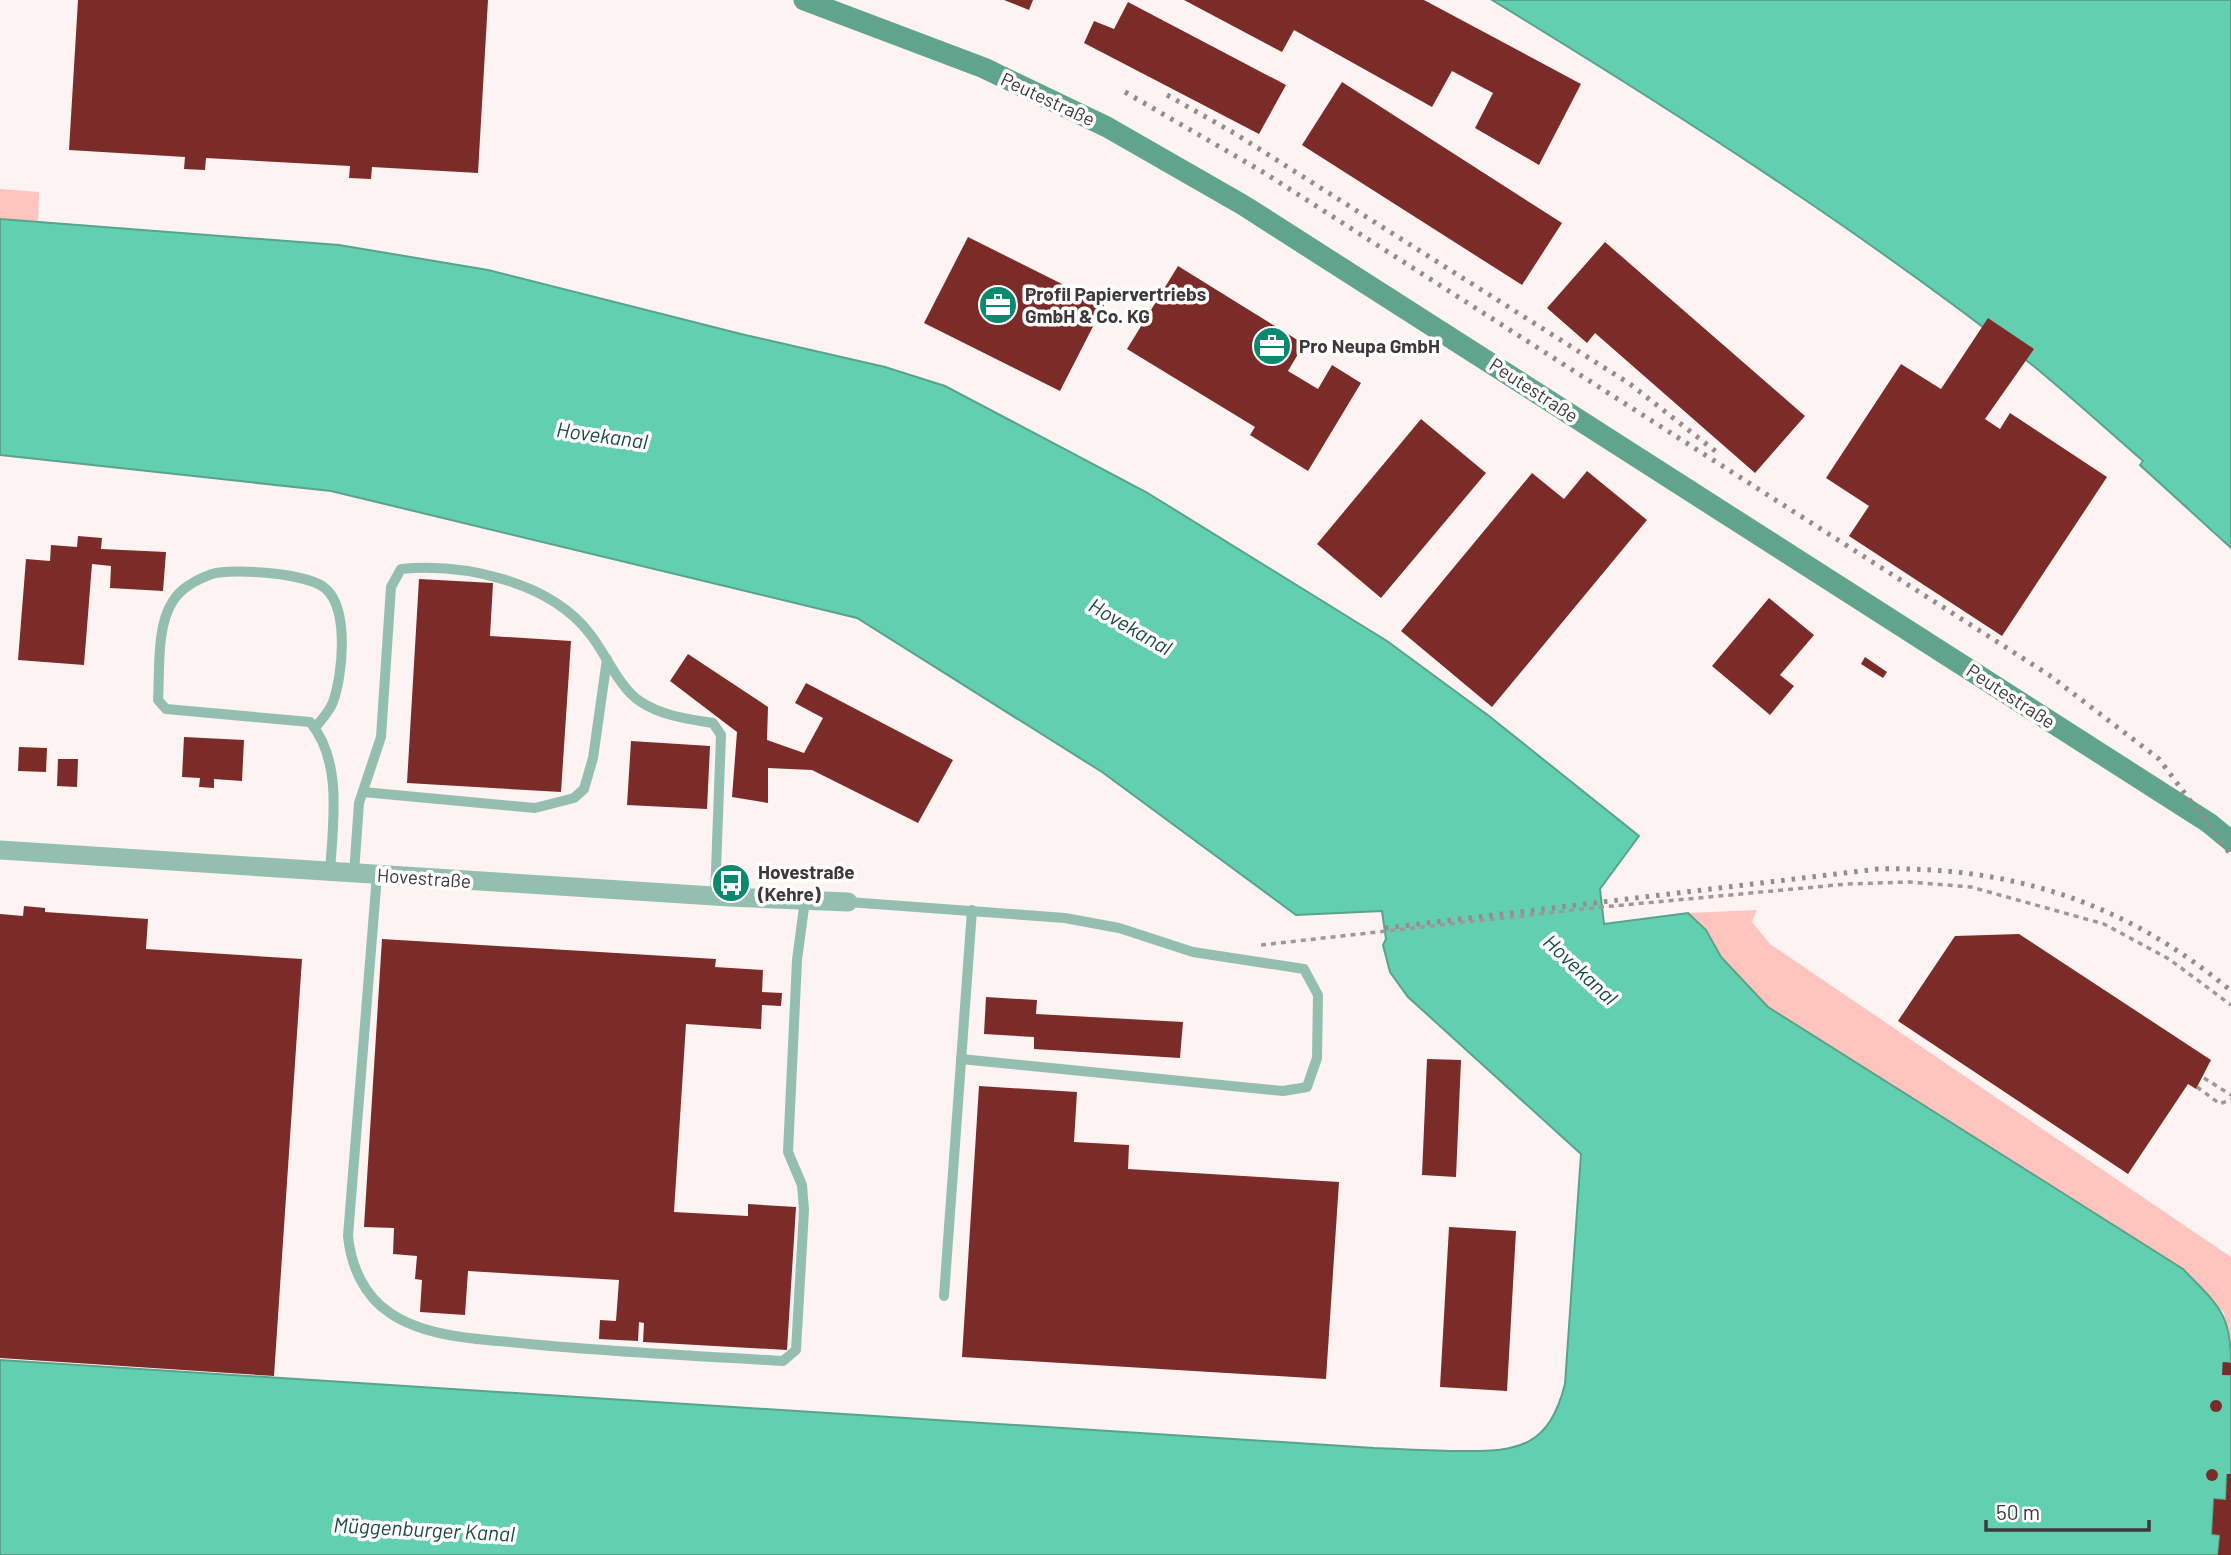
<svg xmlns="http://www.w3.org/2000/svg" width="2231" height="1555" font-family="Barlow,sans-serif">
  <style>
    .green { fill: #ffc4bd }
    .water { fill: #62d0b0; stroke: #57a38c; stroke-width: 2 }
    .building { fill: #7c2c28 }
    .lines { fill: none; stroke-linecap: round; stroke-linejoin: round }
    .path { stroke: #9f9897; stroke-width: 3.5; stroke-dasharray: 5 5; stroke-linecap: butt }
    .lane { stroke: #94bfb0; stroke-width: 10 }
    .street { stroke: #94bfb0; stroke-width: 19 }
    .secondary { stroke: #61a48e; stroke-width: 21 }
    .rail { stroke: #958d8d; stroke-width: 5; stroke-dasharray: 3.5 7; stroke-linecap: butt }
    .labels { text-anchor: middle; stroke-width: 7; stroke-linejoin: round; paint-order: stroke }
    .street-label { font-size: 19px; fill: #3e3939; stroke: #fff }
    .poi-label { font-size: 19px; font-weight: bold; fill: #3e3939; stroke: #fff; text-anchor: start }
    .water-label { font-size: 21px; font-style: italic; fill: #1d4c3f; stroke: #fff }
  </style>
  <rect width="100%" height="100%" fill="#fdf3f2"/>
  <!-- green -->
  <g class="green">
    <polygon points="0,189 39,192 38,222 0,219"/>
    <polygon points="1757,910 1752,922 1770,944 2231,1257 2231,1346 2224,1313 2183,1269 1768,1007 1721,957 1706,930 1688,913"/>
  </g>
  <!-- water -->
  <g class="water">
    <path d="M1492 0H2231V548L2140 465 2143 461C2106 429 2069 395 2031 364 1860 230 1677 113 1492 0Z"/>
    <path d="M0 219 339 245 488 270 741 334 885 367 945 386 1146 492 1387 641 1489 716 1639 836 1600 889 1604 924 1688 913 1706 930 1721 957 1768 1007 2183 1269C2216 1304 2231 1311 2231 1363H2223V1374L2231 1375V1474L2227 1475 2226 1500 2214 1499 2212 1534 2220 1535 2218 1555H0V1360L1374 1448C1403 1449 1432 1451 1461 1451 1520 1452 1549 1446 1565 1384L1581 1154 1408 997 1390 972 1383 945 1386 939 1382 911 1296 915 1102 772 857 618 331 491 0 455Z"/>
  </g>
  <!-- building -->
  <g class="building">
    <polygon points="78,0 488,0 478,173 372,167 371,179 349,178 350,166 206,158 205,170 184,169 185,157 69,150"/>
    <polygon points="1004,0 1033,0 1029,10"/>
    <polygon points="1184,0 1424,0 1581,84 1539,165 1475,128 1493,93 1452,71 1432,107 1294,30 1282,52"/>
    <polygon points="1128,2 1286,85 1259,134 1084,43 1094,21 1114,29"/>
    <polygon points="1342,82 1562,223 1522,285 1302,145"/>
    <polygon points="968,237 1104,305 1060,391 924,323"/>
    <polygon points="1605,242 1805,416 1755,473 1595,333 1587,343 1547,308"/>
    <polygon points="1178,266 1304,344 1288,371 1318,389 1332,365 1361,383 1308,471 1250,435 1255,427 1127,349"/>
    <polygon points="1988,318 2034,349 1985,419 2000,429 2010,413 2107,477 2002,636 1849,536 1869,506 1826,478 1901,364 1941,389"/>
    <polygon points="1421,419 1486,473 1381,598 1317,544"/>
    <polygon points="1587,471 1647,520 1492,707 1401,631 1532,473 1564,499"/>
    <polygon points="78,536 102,538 101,549 166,552 163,591 110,588 111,566 92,564 84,665 18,660 26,559 50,561 51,545 77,547"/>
    <polygon points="419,579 493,583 490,636 571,641 561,792 407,783"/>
    <polygon points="1769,598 1814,635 1780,675 1794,686 1770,715 1712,666"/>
    <polygon points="688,654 768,707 767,740 804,753 823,718 795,703 806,683 953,760 918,823 812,770 768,768 768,803 732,797 737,732 670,681"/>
    <polygon points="1865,657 1887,672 1883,678 1861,664"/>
    <polygon points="184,737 244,740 242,781 214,779 214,788 199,787 200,778 182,777"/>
    <polygon points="631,741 710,746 707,809 627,805"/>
    <polygon points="19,747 47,748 46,772 18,771"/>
    <polygon points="58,759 78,759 77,787 57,786"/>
    <polygon points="24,906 45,908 45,912 148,919 146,949 302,959 274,1376 0,1358 0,914 23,916"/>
    <polygon points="2019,934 2211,1060 2196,1089 2188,1084 2128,1174 1898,1021 1955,936"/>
    <polygon points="382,939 716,959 715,967 763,970 762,992 782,993 781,1006 762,1005 761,1029 686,1024 674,1212 748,1216 748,1204 796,1207 787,1350 643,1342 644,1323 639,1322 638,1341 599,1339 600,1320 616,1321 619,1280 468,1271 465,1315 420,1312 422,1280 415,1279 417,1256 393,1254 394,1228 364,1227"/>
    <polygon points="986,997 1037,1000 1036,1014 1183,1022 1180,1058 1034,1049 1034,1037 984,1034"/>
    <polygon points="1427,1059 1461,1060 1456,1177 1422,1175"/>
    <polygon points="979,1086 1077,1092 1074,1142 1129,1145 1128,1169 1339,1182 1326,1379 962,1357"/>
    <polygon points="1449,1227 1516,1231 1507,1391 1440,1387"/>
    <polygon points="2223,1362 2231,1363 2231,1375 2222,1375"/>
    <circle cx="2216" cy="1406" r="6"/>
    <circle cx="2212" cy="1475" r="6"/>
    <polygon points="2227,1474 2231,1474 2231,1555 2218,1555 2220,1535 2212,1534 2214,1499 2226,1500"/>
  </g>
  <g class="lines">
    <!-- path -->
    <g class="path">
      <polyline points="1261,945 1602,907 1847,884 1909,882 1971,887 2104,924 2169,959 2231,1005"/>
      <polyline points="2204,1078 2231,1095"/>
      <polyline points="2197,1087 2220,1104 2231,1099"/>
    </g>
    <!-- lane -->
    <g class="lane">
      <path d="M315 728C321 720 330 711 333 702 343 674 349 610 326 589 310 573 233 568 212 574 198 579 181 588 173 601 156 626 160 671 158 700L166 709 310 722C343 761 333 824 330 871"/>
      <polyline points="363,792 535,808 574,798 584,789 593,758 607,659"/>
      <path d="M354 873 359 803 381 737 391 587 401 569C463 563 550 581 590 634 606 654 619 688 641 702 662 716 689 719 713 723L721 735 715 897"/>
      <path d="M377 875 348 1236C351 1266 364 1296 390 1313 428 1339 485 1339 529 1344 613 1352 698 1356 783 1361L796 1350 804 1210 802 1185 788 1152 797 960 805 900"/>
      <polyline points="848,902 1065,918 1119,928 1193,952 1304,969 1318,995 1317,1058 1307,1087 1283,1091 961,1059"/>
      <polyline points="944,1296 972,910"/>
    </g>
    <!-- street -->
    <polyline class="street" points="0,850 729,897 848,902"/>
    <!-- secondary -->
    <polyline class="secondary" points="804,0 984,68 1107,127 1243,205 2209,823 2231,841"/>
    <!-- rail -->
    <g class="rail">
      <polyline points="1125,92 1263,172 2049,675 2159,759 2231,855"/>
      <polyline points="1167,95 1234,133 1630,384 1719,454"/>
      <path d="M1385 928 1878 869C2012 866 2127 903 2231 991"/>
    </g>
  </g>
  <!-- icons -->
  <defs>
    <symbol id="office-disc" viewBox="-11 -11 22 22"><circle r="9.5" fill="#09896d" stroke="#fff"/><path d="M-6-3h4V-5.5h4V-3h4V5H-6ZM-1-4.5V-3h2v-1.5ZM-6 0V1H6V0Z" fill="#fff"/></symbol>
    <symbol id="bus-disc" viewBox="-11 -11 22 22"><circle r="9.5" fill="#09896d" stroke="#fff"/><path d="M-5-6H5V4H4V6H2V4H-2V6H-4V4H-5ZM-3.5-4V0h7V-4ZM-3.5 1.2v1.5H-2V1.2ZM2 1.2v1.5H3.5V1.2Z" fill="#fff"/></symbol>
  </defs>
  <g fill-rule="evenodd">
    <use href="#office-disc" x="976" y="283" width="44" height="44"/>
    <use href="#office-disc" x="1250" y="324" width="44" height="44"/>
    <use href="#bus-disc" x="709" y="861" width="44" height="44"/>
  </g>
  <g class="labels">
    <!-- street labels -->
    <g class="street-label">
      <text transform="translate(1048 99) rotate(25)" y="7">Peutestraße</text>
      <text transform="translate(1534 390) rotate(33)" y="7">Peutestraße</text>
      <text transform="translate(2011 696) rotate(33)" y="7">Peutestraße</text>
      <text transform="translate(424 878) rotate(4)" y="7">Hovestraße</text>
    </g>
    <!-- poi labels -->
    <g class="poi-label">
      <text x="1025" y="301">Profil Papiervertriebs<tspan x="1025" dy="22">GmbH &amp; Co. KG</tspan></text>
      <text x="1299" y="353">Pro Neupa GmbH</text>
      <text x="758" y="879">Hovestraße<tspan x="758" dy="22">(Kehre)</tspan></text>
    </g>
    <!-- water labels -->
    <g class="water-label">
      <text transform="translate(602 436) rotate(8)" y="7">Hovekanal</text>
      <text transform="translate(1130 627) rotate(30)" y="7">Hovekanal</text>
      <text transform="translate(1580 970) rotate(43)" y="7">Hovekanal</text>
      <text transform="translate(424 1530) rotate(3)" y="7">Müggenburger Kanal</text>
    </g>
  </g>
  <!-- scale -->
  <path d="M1986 1520v10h163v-10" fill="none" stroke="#3e3939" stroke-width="3.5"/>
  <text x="1996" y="1520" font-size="21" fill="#3e3939" stroke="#ffffff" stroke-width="5" paint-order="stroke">50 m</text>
</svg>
